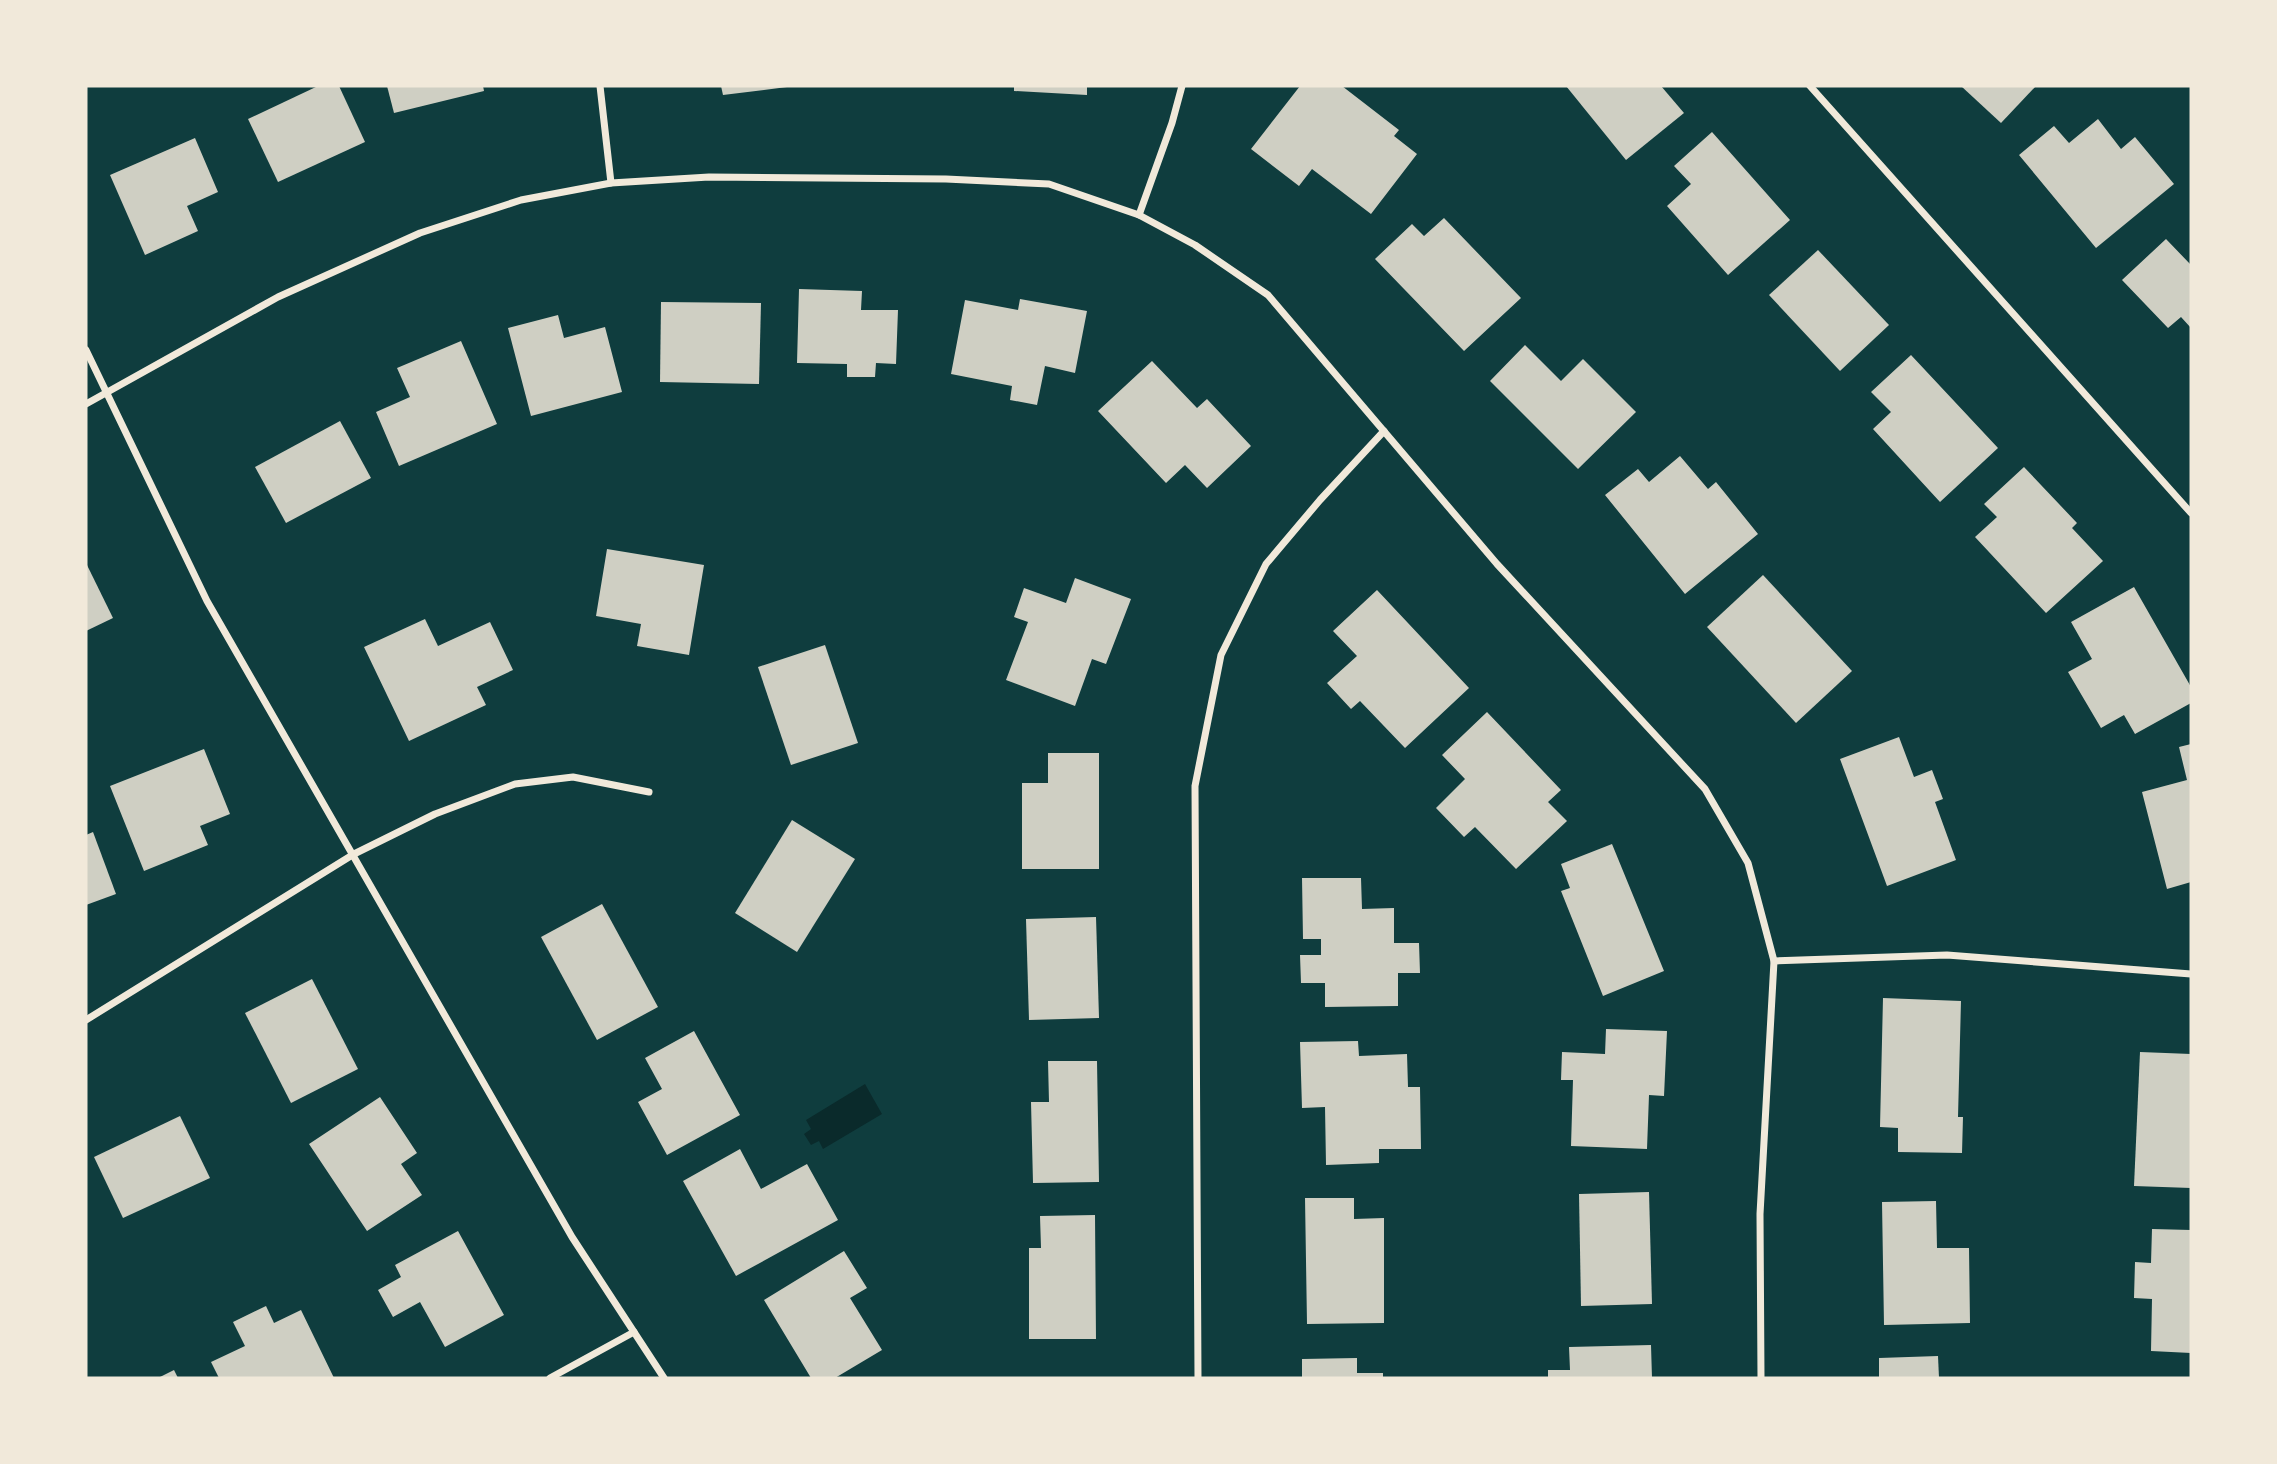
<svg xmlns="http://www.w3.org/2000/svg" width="2277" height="1464" font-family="'Roboto Condensed',sans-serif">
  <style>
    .water { fill: #0a2a2b }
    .building { fill: #cfcfc3 }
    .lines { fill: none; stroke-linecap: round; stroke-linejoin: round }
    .minor { stroke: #f1e9da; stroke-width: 7 }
  </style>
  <rect width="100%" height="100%" fill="#0f3d3e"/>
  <!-- water -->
  <polygon class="water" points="865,1084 882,1114 823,1149 819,1141 811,1145 804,1134 811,1129 806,1120"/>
  <!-- building -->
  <g class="building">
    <polygon points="318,86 339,86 365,142 278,182 248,119"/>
    <polygon points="387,86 483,86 484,91 394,113"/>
    <polygon points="721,86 787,86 787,87 723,95"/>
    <polygon points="1014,86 1087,86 1087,95 1014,91"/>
    <polygon points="1300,86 1342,86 1399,130 1394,136 1417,154 1371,214 1312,169 1299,186 1251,149"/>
    <polygon points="1566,86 1661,86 1684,113 1626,160"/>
    <polygon points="1961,86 2036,86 2001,123"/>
    <polygon points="2098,119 2121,149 2135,137 2174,184 2096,248 2019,155 2054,126 2069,143"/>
    <polygon points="1712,132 1790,220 1728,275 1667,206 1691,184 1674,166"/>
    <polygon points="195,138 218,192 187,206 198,231 145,255 110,175"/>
    <polygon points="1444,218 1521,298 1464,351 1375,259 1412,224 1424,236"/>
    <polygon points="2166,239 2191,265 2191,328 2181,317 2168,328 2122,280"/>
    <polygon points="1818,250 1889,325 1840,371 1769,295"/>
    <polygon points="799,289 862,291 861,310 898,310 896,364 876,363 875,377 847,377 847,364 797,363"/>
    <polygon points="1020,299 1087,311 1075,373 1045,366 1037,405 1010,400 1012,386 951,374 965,300 1018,310"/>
    <polygon points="661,302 761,303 759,384 660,382"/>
    <polygon points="558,315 564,338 605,327 622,392 531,416 508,328"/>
    <polygon points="461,341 497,424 399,466 376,412 410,397 397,368"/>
    <polygon points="1525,345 1561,381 1583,359 1636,412 1578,469 1490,381"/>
    <polygon points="1911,355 1998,448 1940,502 1873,429 1891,412 1871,392"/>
    <polygon points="1152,361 1197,408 1207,399 1251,446 1207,488 1185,465 1166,483 1098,411"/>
    <polygon points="340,421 371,478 286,523 255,467"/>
    <polygon points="1680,456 1708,489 1716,482 1758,534 1685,594 1605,495 1638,469 1649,482"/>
    <polygon points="2024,467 2077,523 2072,528 2103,561 2046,613 1975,537 1997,517 1984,504"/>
    <polygon points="607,549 704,565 689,655 637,646 641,624 596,616"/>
    <polygon points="86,563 113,618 86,631"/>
    <polygon points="1763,575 1852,671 1796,723 1707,627"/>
    <polygon points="1075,578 1131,599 1106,664 1092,659 1075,706 1006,680 1028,622 1014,617 1024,588 1066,603"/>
    <polygon points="2134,587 2191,687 2191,703 2135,734 2124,715 2101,728 2068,672 2092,659 2071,622"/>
    <polygon points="1377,590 1469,688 1405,748 1360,701 1351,709 1327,683 1357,656 1333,631"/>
    <polygon points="425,619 438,646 490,622 513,670 477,687 486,705 409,741 364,647"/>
    <polygon points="825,645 858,743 791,765 758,667"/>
    <polygon points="1487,712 1561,790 1548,802 1567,821 1516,869 1475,827 1464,837 1436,808 1465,779 1442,755"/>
    <polygon points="1899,737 1914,777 1932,770 1943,799 1935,802 1956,860 1887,886 1840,759"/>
    <polygon points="2191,744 2191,882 2167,889 2142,792 2187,780 2179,747"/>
    <polygon points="204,749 230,814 200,826 208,845 144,871 110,786"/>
    <polygon points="1048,753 1099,753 1099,869 1022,869 1022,783 1048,783"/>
    <polygon points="792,820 855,859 797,952 735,913"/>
    <polygon points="93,832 116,894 86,905 86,835"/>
    <polygon points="1612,844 1664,971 1603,996 1561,891 1570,888 1561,864"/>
    <polygon points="1302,878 1361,878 1362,909 1394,908 1394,943 1419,943 1420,973 1398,973 1398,1006 1325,1007 1325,983 1301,983 1300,955 1321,955 1321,939 1303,939"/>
    <polygon points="602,904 658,1007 597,1040 541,937"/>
    <polygon points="1096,917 1099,1018 1029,1020 1026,919"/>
    <polygon points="312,979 358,1069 291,1103 245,1013"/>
    <polygon points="1883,998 1961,1001 1958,1117 1963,1117 1962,1153 1898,1152 1898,1128 1880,1127"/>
    <polygon points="1606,1029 1667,1031 1664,1096 1649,1095 1647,1149 1571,1146 1573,1080 1561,1080 1562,1052 1605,1054"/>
    <polygon points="694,1031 740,1115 667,1155 638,1102 662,1089 645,1058"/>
    <polygon points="1358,1041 1359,1056 1407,1054 1408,1087 1420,1087 1421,1149 1379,1149 1379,1163 1326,1165 1325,1107 1302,1108 1300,1042"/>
    <polygon points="2140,1052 2191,1054 2191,1188 2134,1186"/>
    <polygon points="1048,1061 1097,1061 1099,1182 1033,1183 1031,1102 1049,1102"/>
    <polygon points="380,1097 417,1153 401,1164 422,1195 367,1231 309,1144"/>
    <polygon points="180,1116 210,1178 123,1218 94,1157"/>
    <polygon points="740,1149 761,1189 807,1164 838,1220 736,1276 683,1181"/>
    <polygon points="1649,1192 1652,1304 1581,1306 1579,1194"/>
    <polygon points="1305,1198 1354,1198 1354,1219 1384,1218 1384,1323 1307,1324"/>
    <polygon points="1936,1201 1937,1248 1969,1248 1970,1323 1884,1325 1882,1202"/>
    <polygon points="1095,1215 1096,1339 1029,1339 1029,1248 1041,1248 1040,1216"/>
    <polygon points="2152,1229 2191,1230 2191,1353 2151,1351 2152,1299 2134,1298 2135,1262 2151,1263"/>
    <polygon points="458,1231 504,1315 445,1347 420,1302 393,1317 378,1290 401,1277 395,1265"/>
    <polygon points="844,1251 867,1288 850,1298 882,1350 835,1378 811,1378 764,1300"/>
    <polygon points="266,1306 274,1323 301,1310 334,1378 219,1378 211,1362 245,1346 233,1322"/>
    <polygon points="1651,1345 1652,1378 1548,1378 1548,1370 1570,1370 1569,1347"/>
    <polygon points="1938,1356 1939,1378 1879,1378 1879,1358"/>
    <polygon points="1357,1358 1357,1373 1383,1373 1383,1378 1302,1378 1302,1359"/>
    <polygon points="174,1370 178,1378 158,1378"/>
  </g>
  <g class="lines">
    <!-- minor -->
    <g class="minor">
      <polyline points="600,86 611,183"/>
      <polyline points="1810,86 2191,513"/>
      <polyline points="1139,215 1172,123 1182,86"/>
      <polyline points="86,350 207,601 572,1237 664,1378"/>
      <polyline points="86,404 278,297 420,233 521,200 611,183 709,177 946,179 1049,184 1139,215 1195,245 1268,295 1497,564 1705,789 1748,863 1774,961 1760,1214 1761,1378"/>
      <polyline points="1774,961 1947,955 2191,974"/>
      <polyline points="86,1020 354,854 435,814 515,784 573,777 649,792"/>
      <polyline points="550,1378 634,1332"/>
      <polyline points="1198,1378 1195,786 1221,655 1266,564 1320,500 1384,431"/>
    </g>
  </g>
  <!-- border -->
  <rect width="2277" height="1464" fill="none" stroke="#f1e9da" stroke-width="175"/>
</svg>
